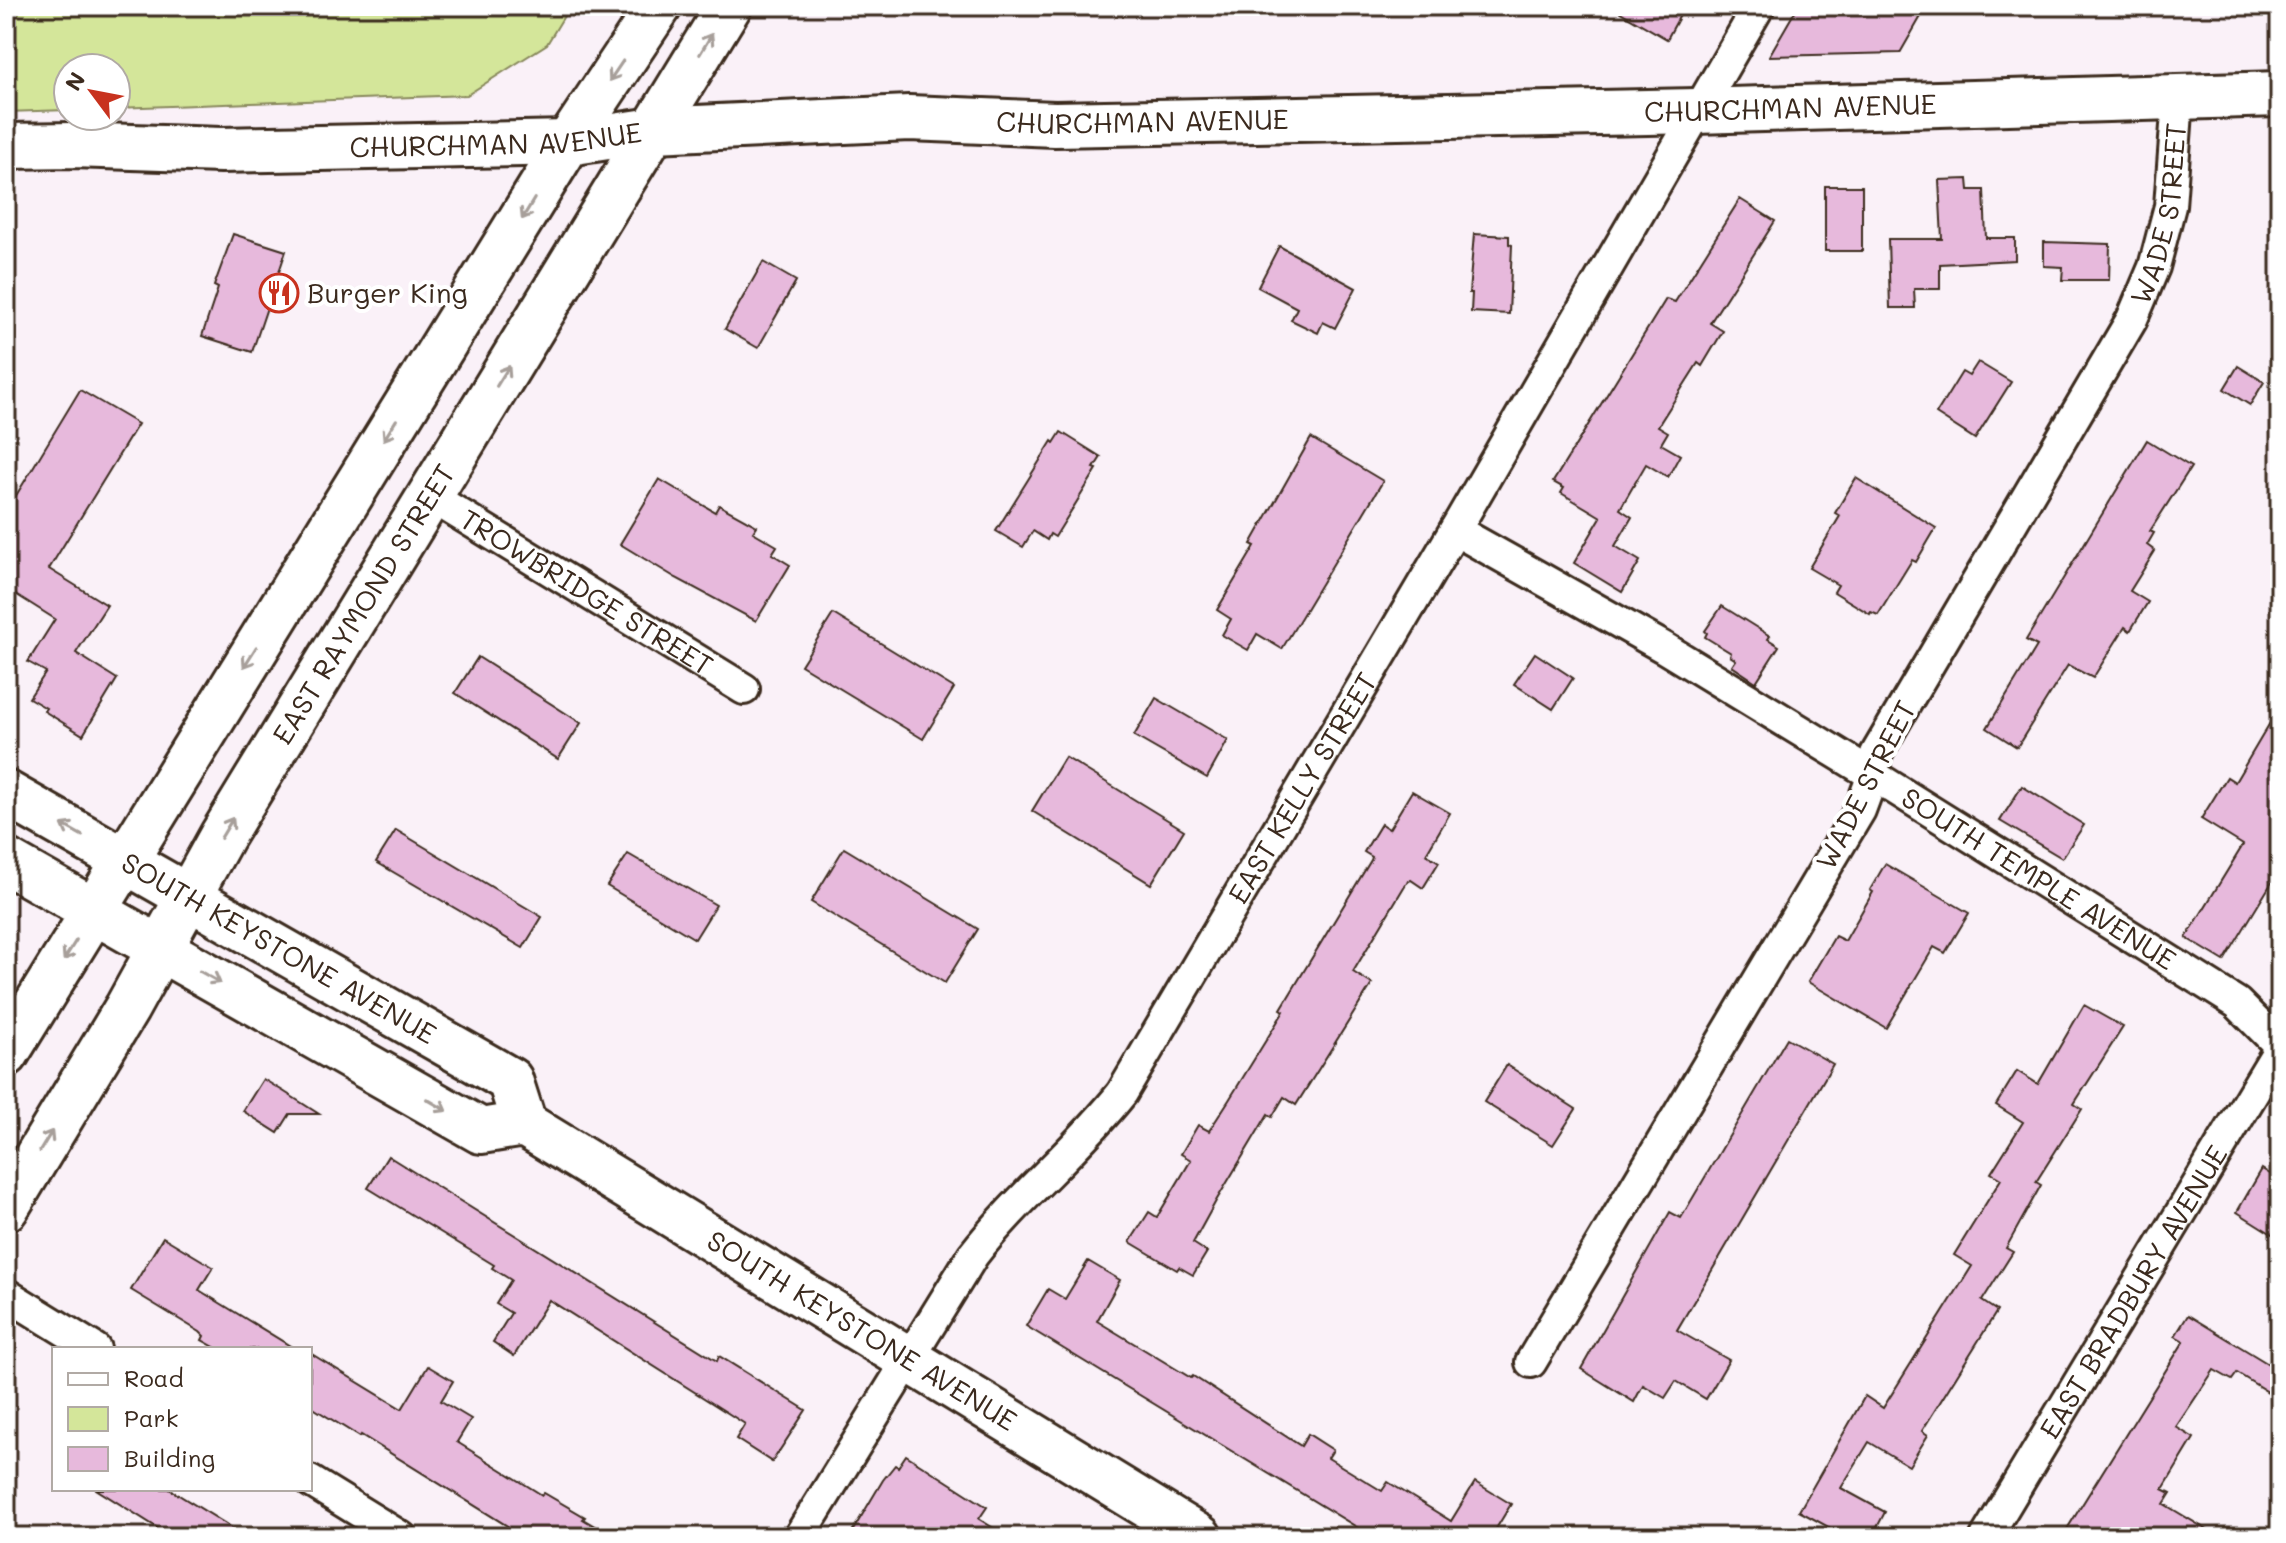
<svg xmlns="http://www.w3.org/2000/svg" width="2286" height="1543" font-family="Mali,sans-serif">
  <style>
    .green { fill: #d4e69a; stroke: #88885c; stroke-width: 2 }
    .building { fill: #e7b9dc; stroke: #3b2a1e; stroke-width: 2 }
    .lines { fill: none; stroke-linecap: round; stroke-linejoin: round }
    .minor-casing { stroke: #3b2a1e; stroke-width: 36 }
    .secondary-casing { stroke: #3b2a1e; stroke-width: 50 }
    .primary-casing { stroke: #3b2a1e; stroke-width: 50 }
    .minor { stroke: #fff; stroke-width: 30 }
    .secondary { stroke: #fff; stroke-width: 44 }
    .primary { stroke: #fff; stroke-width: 44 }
    .oneway { stroke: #a79f9a }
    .labels { text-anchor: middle; stroke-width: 8; stroke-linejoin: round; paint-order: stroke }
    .street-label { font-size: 28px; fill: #3b2a1e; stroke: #fff }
    .poi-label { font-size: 28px; fill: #3b2a1e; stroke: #fff; text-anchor: start }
  </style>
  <rect width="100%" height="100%" fill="#faf1f8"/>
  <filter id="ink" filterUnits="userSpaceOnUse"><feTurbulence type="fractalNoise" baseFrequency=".0125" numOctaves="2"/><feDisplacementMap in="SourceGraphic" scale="16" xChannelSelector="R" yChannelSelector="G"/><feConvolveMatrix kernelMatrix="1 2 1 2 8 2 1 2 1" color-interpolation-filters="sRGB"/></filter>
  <g filter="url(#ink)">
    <!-- green -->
    <polygon class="green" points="6,6 570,6 547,44 467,95 116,108 116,68 68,68 68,110 6,112"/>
    <!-- building -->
    <g class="building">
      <polygon points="1610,6 1685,6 1667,39"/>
      <polygon points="1798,6 1927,6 1900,53 1769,56"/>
      <polygon points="1968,179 1969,190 1984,190 1986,238 2015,238 2015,260 1940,264 1940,289 1914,289 1915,308 1890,308 1888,239 1942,239 1939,180"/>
      <rect x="1825" y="186" width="37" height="65"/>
      <polygon points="1740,199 1775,221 1710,323 1723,331 1702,366 1698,363 1658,426 1668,432 1661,444 1680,455 1668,477 1646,464 1620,509 1632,517 1615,546 1640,561 1622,592 1574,563 1601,517 1561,493 1564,488 1553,482 1666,299 1675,302"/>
      <polygon points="233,234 286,251 252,352 202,336 218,288 214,286"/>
      <polygon points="1474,234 1509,236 1509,244 1512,245 1509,314 1471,312 1472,293 1469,293"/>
      <polygon points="2044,242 2110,244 2109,280 2062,280 2063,267 2044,266"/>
      <polygon points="1279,246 1356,288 1335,328 1323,322 1318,333 1291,320 1297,308 1258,287"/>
      <polygon points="763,262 796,281 758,348 725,329"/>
      <polygon points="1978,362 2011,382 1975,439 1936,414 1962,372 1969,376"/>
      <polygon points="2238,366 2264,382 2250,405 2224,389"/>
      <polygon points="80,390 138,424 49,569 107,605 76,653 117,679 83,735 44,711 46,708 29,698 46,672 28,662 55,619 6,588 6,512"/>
      <polygon points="1061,432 1101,457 1094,468 1097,469 1055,537 1050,534 1047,540 1033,531 1023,547 996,531 1052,441 1054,443"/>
      <polygon points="1311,438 1383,481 1282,649 1257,634 1248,650 1222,635 1231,619 1217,610 1255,546 1251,544"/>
      <polygon points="2147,440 2191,467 2150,531 2154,533 2147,545 2155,551 2130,591 2148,602 2130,631 2125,627 2093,678 2068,665 2017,747 1987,728 2037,646 2026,640"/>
      <polygon points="1856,478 1936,528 1916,562 1912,560 1878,615 1871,612 1870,614 1834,592 1838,585 1809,568 1840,516 1835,513"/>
      <polygon points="659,479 715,512 719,505 757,526 753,532 777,546 772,554 790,565 756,621 676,578 620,544"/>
      <polygon points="1722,606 1770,636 1768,639 1779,646 1756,682 1732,666 1736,660 1730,656 1731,653 1705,637 1707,633 1705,631"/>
      <polygon points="833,614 954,688 923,739 801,665"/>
      <polygon points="1535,653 1573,678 1553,709 1514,684"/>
      <polygon points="478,657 581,723 558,759 455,693"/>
      <polygon points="1156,698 1228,740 1207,778 1134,736"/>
      <polygon points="2280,706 2280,869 2224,961 2186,938 2243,845 2201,819 2227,777 2235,782"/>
      <polygon points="1065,757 1184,830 1151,884 1032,811"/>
      <polygon points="2022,786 2084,825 2062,858 2000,821"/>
      <polygon points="1412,791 1450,813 1426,854 1439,862 1423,888 1411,880 1407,882 1353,972 1372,984 1296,1105 1284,1097 1272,1117 1268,1114 1216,1201 1193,1243 1207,1252 1193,1275 1179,1267 1177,1270 1130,1242 1149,1212 1157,1217 1191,1160 1181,1154 1198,1125 1209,1131 1229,1100 1284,1011 1281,1009 1371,860 1372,857 1364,852 1381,824 1389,829"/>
      <polygon points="396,830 542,917 523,948 376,862"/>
      <polygon points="844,848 978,929 945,983 811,902"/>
      <polygon points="628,854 716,905 695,939 607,886"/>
      <polygon points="1885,864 1969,913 1945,953 1934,947 1886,1028 1808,982 1835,936 1845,941 1873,892 1870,890"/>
      <polygon points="2084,1005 2123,1027 2074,1104 2082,1109 2036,1182 2041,1185 2006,1248 2013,1252 1982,1301 1997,1311 1922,1431 1928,1435 1909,1466 1869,1442 1841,1488 1885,1512 1872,1537 1847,1537 1799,1511 1865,1396 1883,1408 1972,1266 1954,1255 2001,1179 1991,1173 2023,1122 1996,1105 2017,1071 2038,1084"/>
      <polygon points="1787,1038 1833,1064 1677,1330 1729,1360 1706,1399 1676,1381 1665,1398 1643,1385 1634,1402 1581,1369 1670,1212 1681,1218"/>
      <polygon points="1507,1065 1576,1109 1553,1145 1484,1102"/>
      <polygon points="263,1079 283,1091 319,1114 290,1114 278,1133 243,1111"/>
      <polygon points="388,1156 717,1361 719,1356 806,1410 772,1462 736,1439 745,1424 549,1300 514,1356 493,1342 511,1313 496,1304 511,1280 492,1268 494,1265 368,1188"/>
      <polygon points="2262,1169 2280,1180 2280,1239 2237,1212"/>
      <polygon points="163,1237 213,1267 199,1290 295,1349 218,1349 202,1340 204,1336 200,1332 131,1290"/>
      <polygon points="1088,1261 1120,1280 1097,1321 1191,1378 1193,1376 1301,1446 1308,1434 1333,1450 1328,1458 1382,1491 1388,1482 1451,1521 1475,1482 1511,1504 1491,1537 1373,1537 1026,1326 1048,1289 1065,1299"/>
      <polygon points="2188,1315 2280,1371 2268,1392 2237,1373 2232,1380 2214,1370 2176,1427 2194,1438 2163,1489 2171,1493 2164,1504 2219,1537 2062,1537 2184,1341 2175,1336"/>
      <polygon points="310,1353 402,1409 428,1366 453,1381 441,1401 471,1419 457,1442 542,1495 544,1493 585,1517 583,1519 613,1537 525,1537 361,1435 360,1437 310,1406"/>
      <polygon points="906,1455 987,1507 979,1519 1008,1537 849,1537 883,1480 895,1465 898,1467"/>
      <polygon points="96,1489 169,1489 247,1537 172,1537"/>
    </g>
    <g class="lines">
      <defs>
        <g id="minor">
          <path id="s1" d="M430 496 744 689"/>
          <path id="s2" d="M1455 530 1663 647 1873 775 2237 1003 2280 1046"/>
          <polyline points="6,1294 95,1349"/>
          <path id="s3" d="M1531 1362 1860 810 1873 775 1876 754 2132 319 2154 267 2170 206 2178 99"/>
          <polyline points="310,1481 401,1537"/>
          <path id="s4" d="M799 1537 973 1255C1018 1197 1076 1151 1122 1093L1455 530 1759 6"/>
          <path id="s5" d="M1986 1537 2280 1048"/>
        </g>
        <g id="secondary">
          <path id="s6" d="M6 146 73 145 221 150 568 143 654 130 909 118 1055 124 1696 111 2280 94"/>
          <path id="s7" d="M6 793 510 1080 524 1124"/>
          <path id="s8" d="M6 861 481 1131 524 1124 1199 1537"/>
        </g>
        <g id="primary">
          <polyline points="6,1054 568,143 659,6"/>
          <path id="s9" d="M6 1208 127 1008 222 836 729 6"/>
        </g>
      </defs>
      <!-- minor casing -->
      <use href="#minor" class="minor-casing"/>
      <!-- secondary casing -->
      <use href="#secondary" class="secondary-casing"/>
      <!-- primary casing -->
      <use href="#primary" class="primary-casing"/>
      <!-- minor -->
      <use href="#minor" class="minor"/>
      <!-- secondary -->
      <use href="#secondary" class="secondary"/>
      <!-- primary -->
      <use href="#primary" class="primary"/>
    </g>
    <!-- one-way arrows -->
    <defs><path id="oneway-shaft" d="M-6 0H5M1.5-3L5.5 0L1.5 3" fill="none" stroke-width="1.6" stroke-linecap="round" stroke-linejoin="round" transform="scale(2)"/></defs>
    <g class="oneway">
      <use href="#oneway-shaft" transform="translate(706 44) rotate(-59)"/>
      <use href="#oneway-shaft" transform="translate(616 71) rotate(124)"/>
      <use href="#oneway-shaft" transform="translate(528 209) rotate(121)"/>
      <use href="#oneway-shaft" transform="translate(503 376) rotate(-58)"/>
      <use href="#oneway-shaft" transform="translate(390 430) rotate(122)"/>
      <use href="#oneway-shaft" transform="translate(250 657) rotate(122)"/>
      <use href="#oneway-shaft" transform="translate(227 828) rotate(-59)"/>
      <use href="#oneway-shaft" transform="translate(72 830) rotate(-151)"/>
      <use href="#oneway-shaft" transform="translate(70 950) rotate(122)"/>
      <use href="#oneway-shaft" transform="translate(210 977) rotate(29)"/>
      <use href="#oneway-shaft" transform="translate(437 1105) rotate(30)"/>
      <use href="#oneway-shaft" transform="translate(46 1141) rotate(-59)"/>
    </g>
  </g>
  <!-- icons -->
  <defs>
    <symbol id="restaurant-ring" viewBox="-11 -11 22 22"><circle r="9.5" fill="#fff" stroke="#c8321e" stroke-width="1.5"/><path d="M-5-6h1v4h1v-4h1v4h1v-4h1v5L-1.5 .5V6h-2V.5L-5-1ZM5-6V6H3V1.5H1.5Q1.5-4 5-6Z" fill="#c8321e"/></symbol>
  </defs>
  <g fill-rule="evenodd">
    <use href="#restaurant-ring" x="257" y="271" width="44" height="44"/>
  </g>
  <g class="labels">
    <!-- street labels -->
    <g class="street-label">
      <text dy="10" stroke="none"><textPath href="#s6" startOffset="1786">CHURCHMAN AVENUE</textPath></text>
      <text dy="10" stroke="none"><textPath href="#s6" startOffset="1138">CHURCHMAN AVENUE</textPath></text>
      <text dy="10" stroke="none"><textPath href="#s6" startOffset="490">CHURCHMAN AVENUE</textPath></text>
      <text dy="10" stroke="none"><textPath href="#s3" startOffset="1316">WADE STREET</textPath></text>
      <text dy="10" stroke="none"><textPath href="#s1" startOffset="184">TROWBRIDGE STREET</textPath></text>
      <text dy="10" stroke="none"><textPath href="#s9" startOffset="702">EAST RAYMOND STREET</textPath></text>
      <text transform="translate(1866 785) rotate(-63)" y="10">WADE STREET</text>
      <text dy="10" stroke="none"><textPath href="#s4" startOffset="906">EAST KELLY STREET</textPath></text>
      <text dy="10" stroke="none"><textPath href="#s2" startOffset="680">SOUTH TEMPLE AVENUE</textPath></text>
      <text dy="10" stroke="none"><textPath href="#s7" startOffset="314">SOUTH KEYSTONE AVENUE</textPath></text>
      <text dy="10" stroke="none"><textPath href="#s5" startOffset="286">EAST BRADBURY AVENUE</textPath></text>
      <text dy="10" stroke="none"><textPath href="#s8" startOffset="986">SOUTH KEYSTONE AVENUE</textPath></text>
    </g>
    <!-- poi labels -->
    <g class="poi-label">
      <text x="307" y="303">Burger King</text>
    </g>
  </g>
  <!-- margin -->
  <rect width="2286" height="1543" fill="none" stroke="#fff" stroke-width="32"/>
  <rect x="16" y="16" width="2254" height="1511" fill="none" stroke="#3b2a1e" stroke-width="3" filter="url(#ink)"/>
  <!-- legend -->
  <rect x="52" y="1347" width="260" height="144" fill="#ffffff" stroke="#b1aaa5" stroke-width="2"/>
  <rect x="68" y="1373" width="40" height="12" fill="#ffffff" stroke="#b1aaa5" stroke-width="2"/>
  <text x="124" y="1387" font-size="24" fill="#3b2a1e">Road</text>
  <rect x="68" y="1407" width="40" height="24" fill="#d4e69a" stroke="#b1aaa5" stroke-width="2"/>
  <text x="124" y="1427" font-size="24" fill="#3b2a1e">Park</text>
  <rect x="68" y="1447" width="40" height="24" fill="#e7b9dc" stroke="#b1aaa5" stroke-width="2"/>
  <text x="124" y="1467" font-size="24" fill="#3b2a1e">Building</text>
  <!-- north arrow -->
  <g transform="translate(92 92) rotate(302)"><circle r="38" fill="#ffffff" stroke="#b1aaa5" stroke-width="2"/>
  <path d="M0-6L14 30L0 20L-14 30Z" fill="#c8321e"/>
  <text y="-12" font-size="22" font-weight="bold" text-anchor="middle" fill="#3b2a1e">N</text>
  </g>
</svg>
